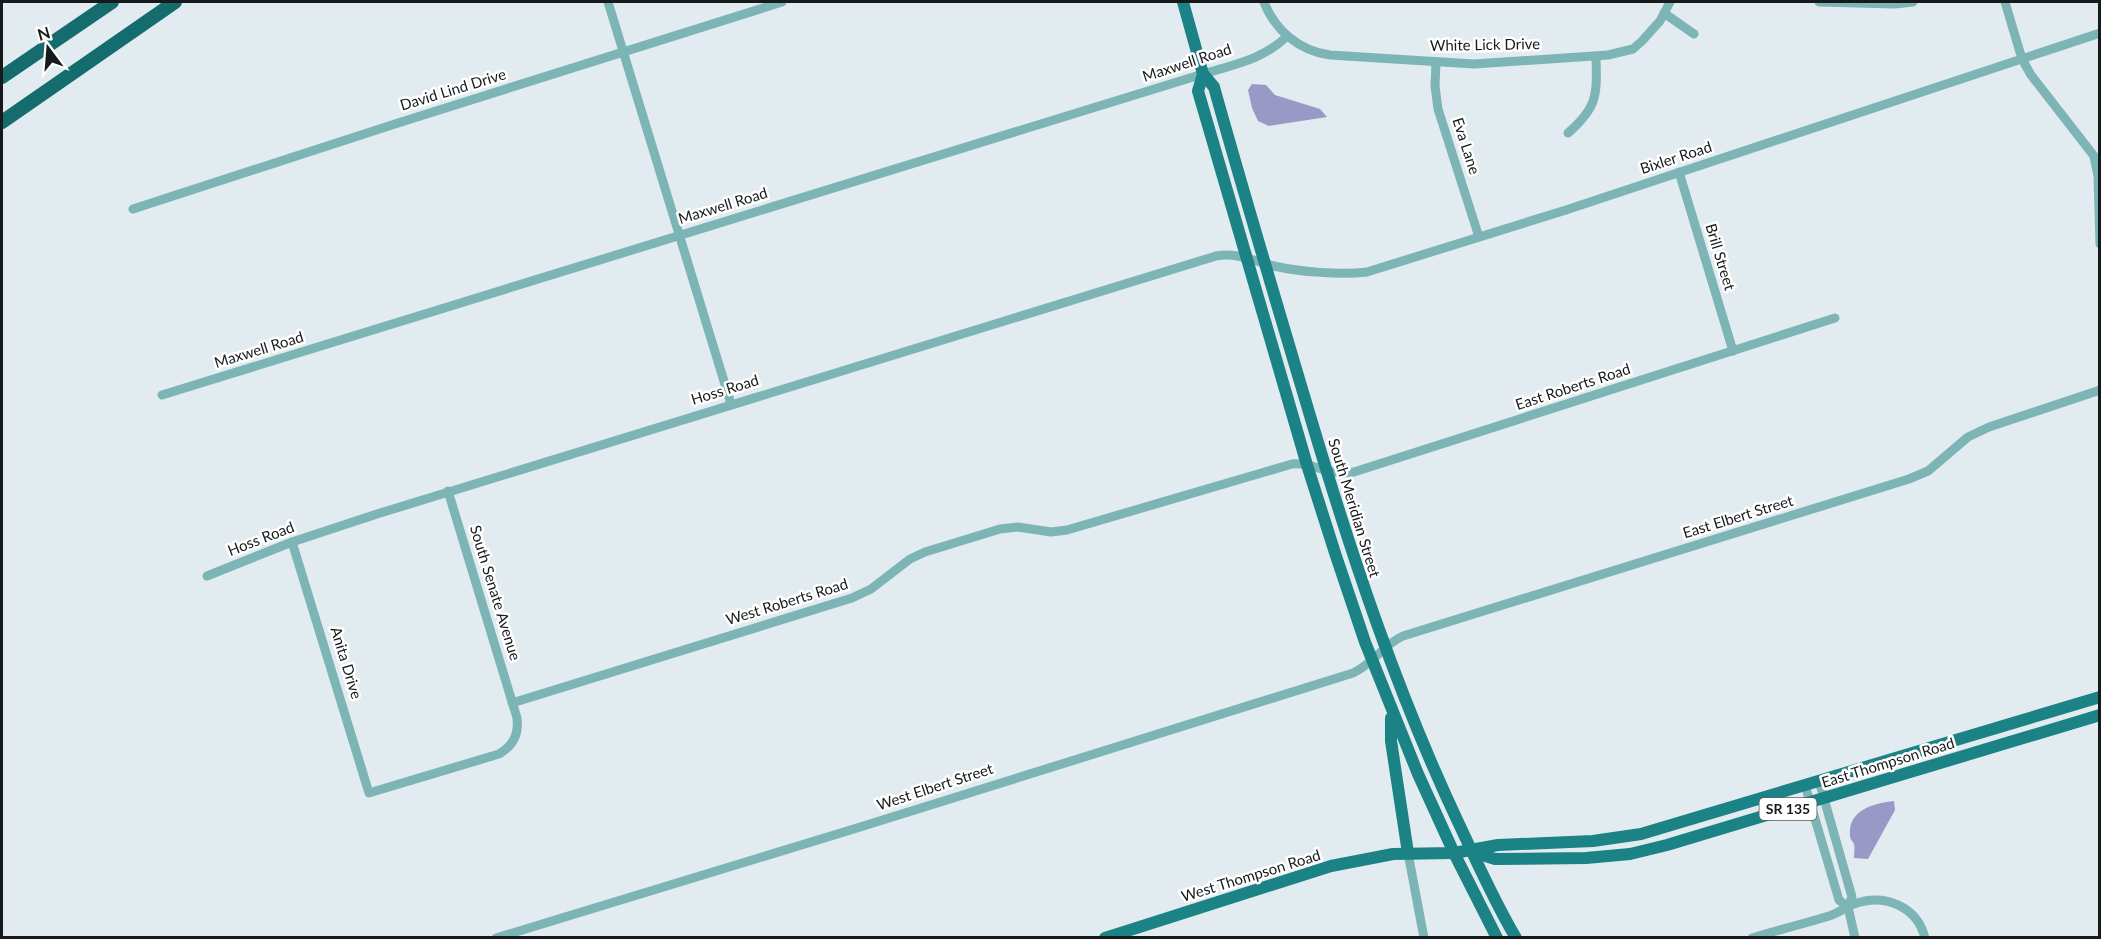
<svg xmlns="http://www.w3.org/2000/svg" width="2101" height="939" font-family="Lato,sans-serif">
  <style>
    .water { fill: #9999c8 }
    .lines { fill: none; stroke-linecap: round; stroke-linejoin: round }
    .minor { stroke: #7db4b6; stroke-width: 9 }
    .major { stroke: #1b8285; stroke-width: 12 }
    .highway { stroke: #146c6f; stroke-width: 14 }
    .labels { text-anchor: middle; stroke-width: 5; stroke-linejoin: round; paint-order: stroke }
    .shield { fill: #fff; stroke: #5d5f5f; stroke-width: 1.5 }
    .shield-label { font-size: 14px; font-weight: bold; fill: #171a1b }
    .street-label { font-size: 15px; fill: #171a1b; stroke: #fff }
  </style>
  <rect width="100%" height="100%" fill="#e2ebef"/>
  <!-- water -->
  <g class="water">
    <polygon points="1252,84 1266,85 1275,95 1320,109 1327,117 1269,126 1258,121 1252,108 1248,90"/>
    <path d="M1894 801 1895 810 1868 859 1854 858C1854 853 1855 848 1854 844 1852 840 1850 840 1850 835 1848 810 1874 803 1894 801Z"/>
  </g>
  <g class="lines">
    <!-- minor -->
    <g class="minor">
      <polyline points="608,2 731,404"/>
      <path d="M1264 2C1275 30 1299 51 1330 55L1474 64 1608 55 1633 49 1642 41 1660 21 1670 2"/>
      <polyline points="1819,2 1895,4 1913,2"/>
      <polyline points="2005,2 2022,59 2031,75 2094,156 2098,176 2100,244"/>
      <polyline points="1664,13 1694,34"/>
      <polyline points="1436,62 1435,86 1438,109 1479,237"/>
      <path d="M1568 133C1598 107 1597 95 1596 56"/>
      <polyline points="1679,172 1733,351"/>
      <polyline points="133,209 398,123 782,2"/>
      <path d="M162 395 1203 74C1232 65 1265 59 1287 36"/>
      <path d="M292 542 369 793 499 754C513 746 519 734 517 718L448 491"/>
      <path d="M207 576 292 542 377 514 1216 256C1237 252 1253 261 1274 266 1300 272 1340 275 1367 272L1566 210 2100 33"/>
      <path d="M512 703 852 598 871 589 910 559 925 552 1000 529 1018 527 1051 532 1067 530 1292 464C1315 462 1327 477 1354 472L1835 318"/>
      <polyline points="1819,781 1852,897 1848,907"/>
      <polyline points="1805,785 1839,900 1848,907 1855,938"/>
      <polyline points="1408,853 1424,938"/>
      <path d="M496 938 857 828 1353 673C1373 664 1383 645 1403 636L1909 479 1928 471 1968 437 1989 427 2100 390"/>
      <path d="M1752 938C1778 930 1803 924 1829 916 1838 913 1846 907 1854 904 1884 893 1917 906 1925 938"/>
    </g>
    <!-- major -->
    <g class="major">
      <path d="M1183 2 1203 74 1214 87C1245 198 1278 308 1311 419 1352 557 1397 693 1459 824 1477 862 1494 901 1516 938"/>
      <polyline points="1203,74 1198,91 1307,465 1336,556 1365,642 1418,774 1454,853 1497,938"/>
      <polyline points="1391,718 1391,741 1408,853"/>
      <polyline points="1473,852 1495,859 1586,858 1630,854 1667,845 2100,715"/>
      <polyline points="1105,938 1331,866 1393,854 1454,853 1498,845 1593,841 1641,834 2100,697"/>
    </g>
    <!-- highway -->
    <g class="highway">
      <polyline points="2,77 112,2"/>
      <polyline points="2,122 175,2"/>
    </g>
  </g>
  <g class="labels">
    <!-- shield labels -->
    <rect class="shield" x="1759.5" y="798" width="57" height="22" rx="4.5"/>
    <g class="shield-label">
      <text x="1788" y="814">SR 135</text>
    </g>
    <!-- street labels -->
    <g class="street-label">
      <text transform="translate(1485 45) rotate(-1)" y="5">White Lick Drive</text>
      <text transform="translate(1187 63) rotate(-18)" y="5">Maxwell Road</text>
      <text transform="translate(453 90) rotate(-17)" y="5">David Lind Drive</text>
      <text transform="translate(1466 146) rotate(72)" y="5">Eva Lane</text>
      <text transform="translate(1676 158) rotate(-18)" y="5">Bixler Road</text>
      <text transform="translate(723 206) rotate(-17)" y="5">Maxwell Road</text>
      <text transform="translate(1720 257) rotate(73)" y="5">Brill Street</text>
      <text transform="translate(259 350) rotate(-17)" y="5">Maxwell Road</text>
      <text transform="translate(1573 387) rotate(-18)" y="5">East Roberts Road</text>
      <text transform="translate(725 390) rotate(-17)" y="5">Hoss Road</text>
      <text transform="translate(1354 508) rotate(73)" y="5">South Meridian Street</text>
      <text transform="translate(1738 517) rotate(-17)" y="5">East Elbert Street</text>
      <text transform="translate(261 539) rotate(-21)" y="5">Hoss Road</text>
      <text transform="translate(495 593) rotate(73)" y="5">South Senate Avenue</text>
      <text transform="translate(787 602) rotate(-17)" y="5">West Roberts Road</text>
      <text transform="translate(346 663) rotate(73)" y="5">Anita Drive</text>
      <text transform="translate(1888 763) rotate(-17)" y="5">East Thompson Road</text>
      <text transform="translate(935 787) rotate(-18)" y="5">West Elbert Street</text>
      <text transform="translate(1251 876) rotate(-17)" y="5">West Thompson Road</text>
    </g>
  </g>
  <!-- border -->
  <rect width="2101" height="939" fill="none" stroke="#171a1b" stroke-width="6"/>
  <!-- north arrow -->
  <g transform="translate(48 48) rotate(344)" stroke="#ffffff" stroke-width="4.5" paint-order="stroke">
  <path d="M0-4.5L10 22L0 15L-10 22Z" fill="#171a1b"/>
  <text y="-9" font-size="16" font-weight="bold" text-anchor="middle" fill="#171a1b">N</text>
  </g>
</svg>
